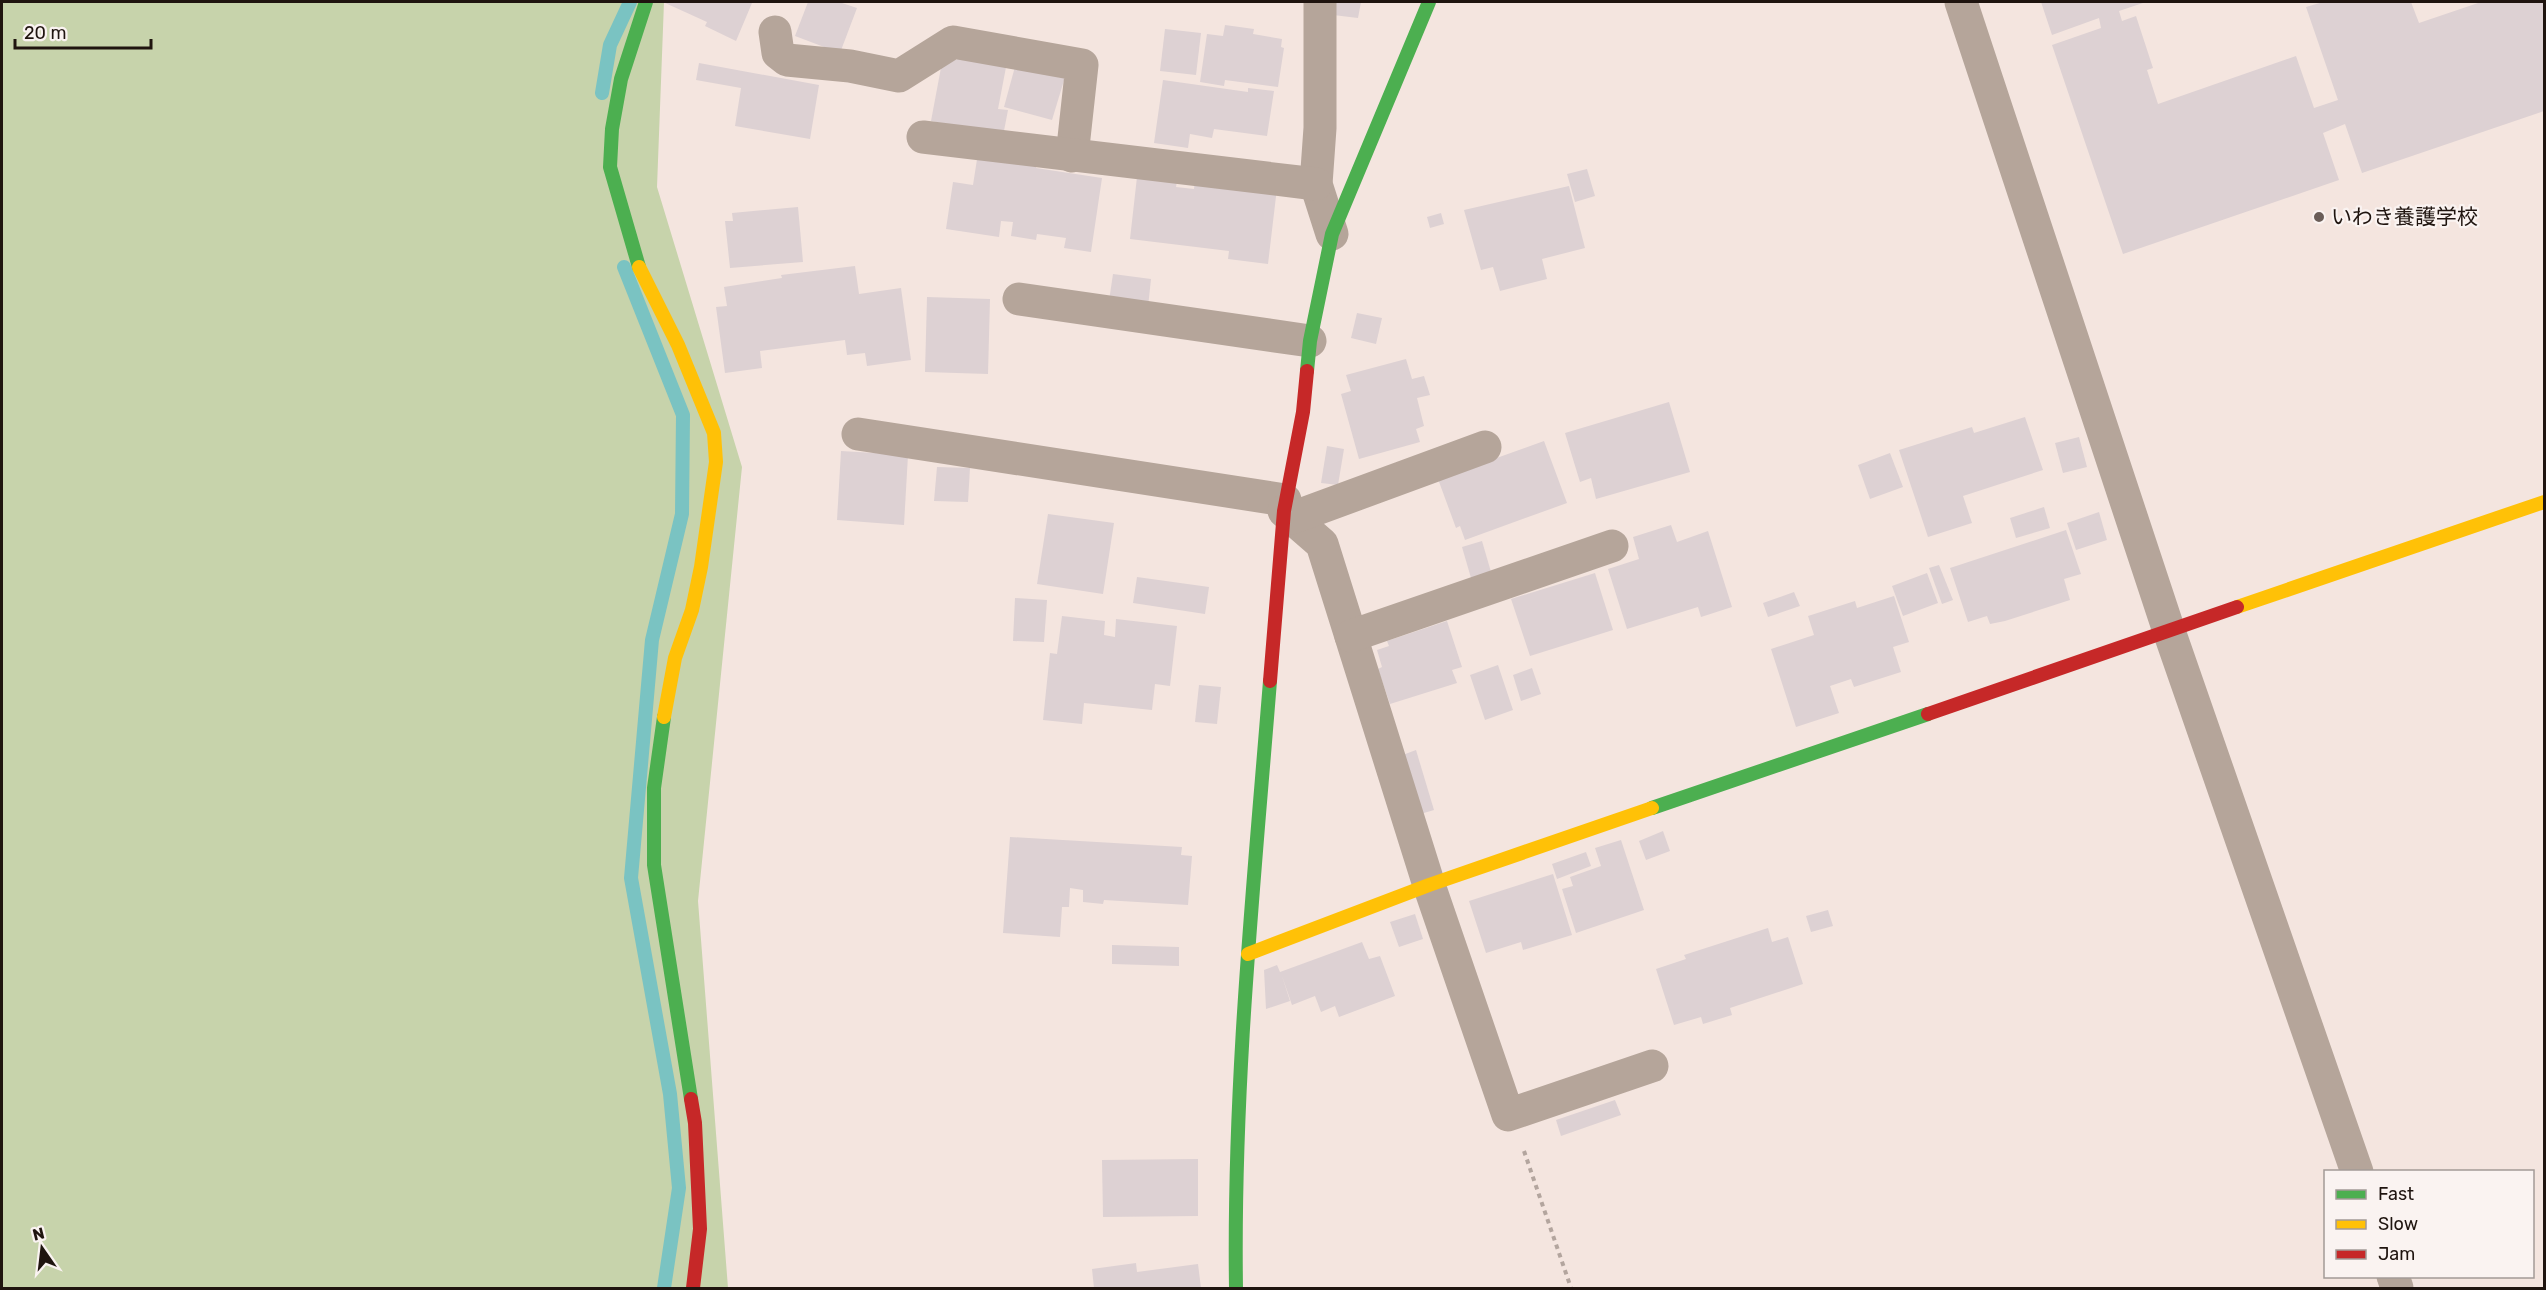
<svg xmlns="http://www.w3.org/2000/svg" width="2546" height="1290" font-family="Rubik,'Noto Sans JP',sans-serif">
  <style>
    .forest { fill: #c7d3ab }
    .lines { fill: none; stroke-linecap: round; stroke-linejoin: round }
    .stream { stroke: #7ac3c2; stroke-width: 14 }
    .building { fill: #ddd1d3 }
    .path { stroke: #b3a59e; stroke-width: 4; stroke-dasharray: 4.5 4.5; stroke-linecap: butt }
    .street { stroke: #b5a59a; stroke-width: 33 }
    .fast { stroke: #4caf50; stroke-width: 14 }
    .slow { stroke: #ffc107; stroke-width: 14 }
    .jam { stroke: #c62828; stroke-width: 14 }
    .poi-dot { fill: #6a5d58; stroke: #faf3f1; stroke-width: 2 }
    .labels { text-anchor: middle; stroke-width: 4.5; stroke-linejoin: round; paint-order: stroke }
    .poi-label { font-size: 21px; fill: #1f140f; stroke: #faf3f1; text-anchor: start }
  </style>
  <rect width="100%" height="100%" fill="#f4e5df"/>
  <!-- forest -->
  <polygon class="forest" points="2,2 664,2 657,187 742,467 698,901 728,1288 2,1288"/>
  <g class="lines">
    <!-- stream -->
    <g class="stream">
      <polyline points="602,93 610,45 630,2"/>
      <polyline points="624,267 683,415 682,514 652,640 631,878 670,1094 679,1188 664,1288"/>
    </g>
  </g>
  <!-- building -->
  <g class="building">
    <polygon points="663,2 749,2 752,3 736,41 705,26 707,22"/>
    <polygon points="808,2 839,2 857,8 840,53 795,36"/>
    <polygon points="1327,2 1361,2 1358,18 1325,14"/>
    <polygon points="2041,2 2146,2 2119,11 2122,21 2136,16 2153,68 2147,70 2158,104 2296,56 2314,108 2338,100 2306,7 2323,2 2411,2 2419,23 2481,2 2544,2 2544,111 2362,173 2345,124 2323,133 2339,180 2123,254 2052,45 2101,28 2099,18 2052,35"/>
    <polygon points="1225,25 1254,29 1253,34 1282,39 1281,47 1284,48 1278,87 1225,80 1224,86 1200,82 1207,34 1223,36"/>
    <polygon points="1165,29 1201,33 1196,75 1160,71"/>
    <polygon points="959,52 1007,62 998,109 1008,110 1003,136 931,121 943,57 957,60"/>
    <polygon points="699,63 819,85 810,139 735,126 741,88 696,80"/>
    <polygon points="1016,63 1065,77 1052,120 1004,107"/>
    <polygon points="1163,80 1248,92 1248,88 1274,91 1267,136 1214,129 1212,138 1190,134 1188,148 1154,143"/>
    <polygon points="978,153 1037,161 1036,168 1102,178 1091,252 1064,248 1066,238 1037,234 1036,240 1011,236 1013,222 1001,221 999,237 946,229 953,182 973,185"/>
    <polygon points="1587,169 1595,196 1575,202 1567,174"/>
    <polygon points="1137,177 1177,181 1176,187 1194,189 1195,178 1277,188 1268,264 1228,259 1229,251 1130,239"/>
    <polygon points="1569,186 1585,248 1542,259 1547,279 1500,291 1493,267 1481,270 1464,210"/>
    <polygon points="798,207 803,262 730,268 725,221 733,221 732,213"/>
    <polygon points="1441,213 1444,224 1430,228 1427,217"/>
    <polygon points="855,266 859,294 901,288 911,360 867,366 865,353 847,355 845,340 760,351 762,368 725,373 716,307 727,306 724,287 782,278 781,275"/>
    <polygon points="1113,274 1151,279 1148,307 1109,301"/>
    <polygon points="927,297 990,299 988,374 925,372"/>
    <polygon points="1357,313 1382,318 1376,344 1351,338"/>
    <polygon points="1406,359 1412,379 1424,376 1430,395 1417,398 1424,426 1416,429 1420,442 1359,459 1341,394 1351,391 1346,375"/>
    <polygon points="1669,402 1690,472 1596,499 1591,478 1580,482 1565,433"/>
    <polygon points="2025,417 2043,470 1963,496 1972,523 1928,537 1899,450 1972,427 1974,433"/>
    <polygon points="2079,437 2087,467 2063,473 2055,443"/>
    <polygon points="1544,441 1567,503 1465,540 1460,526 1456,528 1438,479"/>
    <polygon points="1327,446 1344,449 1338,485 1321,483"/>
    <polygon points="841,451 908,455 904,525 837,520"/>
    <polygon points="1890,453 1903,487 1870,499 1858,465"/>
    <polygon points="937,467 970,468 968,502 934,501"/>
    <polygon points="2044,507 2050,528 2016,538 2010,518"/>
    <polygon points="2099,512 2107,540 2076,550 2067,523"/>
    <polygon points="1048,514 1114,523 1103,594 1037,584"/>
    <polygon points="1671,525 1677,542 1708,531 1732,607 1701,617 1698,607 1627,629 1608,569 1639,559 1633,537"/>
    <polygon points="2066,530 2081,574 2064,579 2070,600 2005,621 1990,624 1987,616 1968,622 1950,568"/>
    <polygon points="1482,541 1491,572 1471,578 1462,547"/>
    <polygon points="1939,565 1953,600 1942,604 1929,568"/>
    <polygon points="1595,573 1613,630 1530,656 1511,599"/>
    <polygon points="1927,573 1938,603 1903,616 1892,586"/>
    <polygon points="1137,577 1209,587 1205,614 1133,603"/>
    <polygon points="1794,592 1800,606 1768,617 1763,603"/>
    <polygon points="1894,596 1909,642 1893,647 1901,672 1854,687 1851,679 1830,686 1839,713 1796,727 1771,649 1814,635 1808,616 1855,601 1857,608"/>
    <polygon points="1015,598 1047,600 1044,642 1013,641"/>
    <polygon points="1062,616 1105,621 1104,635 1115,637 1116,619 1177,626 1170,686 1155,684 1152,710 1084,703 1082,724 1043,720 1050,653 1057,654"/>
    <polygon points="1447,621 1462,667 1452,670 1457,683 1390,704 1378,669 1382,667 1377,650 1389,646 1387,641"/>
    <polygon points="1498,665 1513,710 1485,720 1470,675"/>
    <polygon points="1532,668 1541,694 1521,701 1513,675"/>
    <polygon points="1199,685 1221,687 1217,724 1195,722"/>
    <polygon points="1416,750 1434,810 1417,815 1400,756"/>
    <polygon points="1663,831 1670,851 1646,860 1639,841"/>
    <polygon points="1010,837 1182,847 1181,855 1192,856 1188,905 1104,900 1103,904 1083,902 1083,890 1070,888 1069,907 1062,907 1060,937 1003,933"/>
    <polygon points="1621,840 1644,910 1576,933 1562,889 1573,886 1570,877 1601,866 1595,848"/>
    <polygon points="1586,852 1591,866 1557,879 1552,864"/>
    <polygon points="1553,874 1572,935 1523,950 1521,942 1486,953 1469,901"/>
    <polygon points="1828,910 1833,926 1811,932 1806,916"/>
    <polygon points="1415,914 1423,939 1399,947 1390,922"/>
    <polygon points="1768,928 1772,942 1788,937 1803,984 1730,1008 1732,1015 1703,1024 1701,1017 1674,1025 1656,969 1686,959 1684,955"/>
    <polygon points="1362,942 1369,959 1380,956 1395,996 1339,1017 1335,1006 1321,1012 1315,996 1292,1005 1282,976 1290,1001 1266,1009 1264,970 1277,965 1280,972"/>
    <polygon points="1112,945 1179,947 1179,966 1112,964"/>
    <polygon points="1615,1100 1621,1115 1561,1136 1556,1120"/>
    <polygon points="1198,1159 1198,1216 1103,1217 1102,1160"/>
    <polygon points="1136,1263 1137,1272 1198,1264 1201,1288 1094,1288 1092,1269"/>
  </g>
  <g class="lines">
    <!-- path -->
    <polyline class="path" points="1524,1151 1571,1288"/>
    <!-- street -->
    <g class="street">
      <polyline points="1320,2 1320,128 1316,184 1332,234"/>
      <polyline points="1961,2 2169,631 2357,1172"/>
      <polyline points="775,32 778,53 787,60 850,66 899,76 953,42 1082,65 1072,156"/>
      <polyline points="923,137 1316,184"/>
      <polyline points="1019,299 1310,341"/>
      <polyline points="858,434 1285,500"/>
      <polyline points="1284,511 1322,544 1429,885 1508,1115 1652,1066"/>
      <polyline points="1292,518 1485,447"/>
      <polyline points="1351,636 1612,546"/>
      <polyline points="2393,1276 2397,1288"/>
    </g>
    <!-- fast -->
    <g class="fast">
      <polyline points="639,267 610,167 612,129 621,79 646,2"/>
      <polyline points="1307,371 1310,341 1332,234 1429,2"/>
      <polyline points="664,717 654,788 654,865 691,1099"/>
      <polyline points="1652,808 1928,714"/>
      <path d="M1236 1288C1233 1085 1254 882 1270 681"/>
    </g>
    <!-- slow -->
    <g class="slow">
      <polyline points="639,267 678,345 714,433 716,462 701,567 692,610 675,658 664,717"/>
      <polyline points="2237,607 2544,502"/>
      <polyline points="1248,954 1429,885 1652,808"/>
    </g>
    <!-- jam -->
    <g class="jam">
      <polyline points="1270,681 1284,511 1303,412 1307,371"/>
      <polyline points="1928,714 2237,607"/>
      <polyline points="691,1099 695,1123 700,1229 693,1288"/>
    </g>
  </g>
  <!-- markers -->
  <circle class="poi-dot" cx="2319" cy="217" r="6"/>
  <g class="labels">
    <!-- poi labels -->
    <g class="poi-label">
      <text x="2331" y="224">いわき養護学校</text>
    </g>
  </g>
  <!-- border -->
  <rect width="2546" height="1290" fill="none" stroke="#1f140f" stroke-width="6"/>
  <!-- legend -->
  <rect x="2324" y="1170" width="210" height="108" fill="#faf3f1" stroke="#a29a97" stroke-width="1.5"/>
  <rect x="2336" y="1190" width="30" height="9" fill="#4caf50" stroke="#a29a97" stroke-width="1.5"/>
  <text x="2378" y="1200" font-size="18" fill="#1f140f">Fast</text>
  <rect x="2336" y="1220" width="30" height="9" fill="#ffc107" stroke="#a29a97" stroke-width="1.5"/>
  <text x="2378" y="1230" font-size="18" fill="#1f140f">Slow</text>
  <rect x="2336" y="1250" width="30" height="9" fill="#c62828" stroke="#a29a97" stroke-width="1.5"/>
  <text x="2378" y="1260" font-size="18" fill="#1f140f">Jam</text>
  <!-- north arrow -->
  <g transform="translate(42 1248) rotate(346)" stroke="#faf3f1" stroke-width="4.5" paint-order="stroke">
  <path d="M0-4.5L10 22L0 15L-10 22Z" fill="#1f140f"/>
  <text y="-9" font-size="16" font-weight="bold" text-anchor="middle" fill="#1f140f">N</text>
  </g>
  <!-- scale -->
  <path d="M15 39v9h136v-9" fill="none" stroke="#1f140f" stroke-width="3"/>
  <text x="24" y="39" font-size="18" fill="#1f140f" stroke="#faf3f1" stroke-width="4.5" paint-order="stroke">20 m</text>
</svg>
